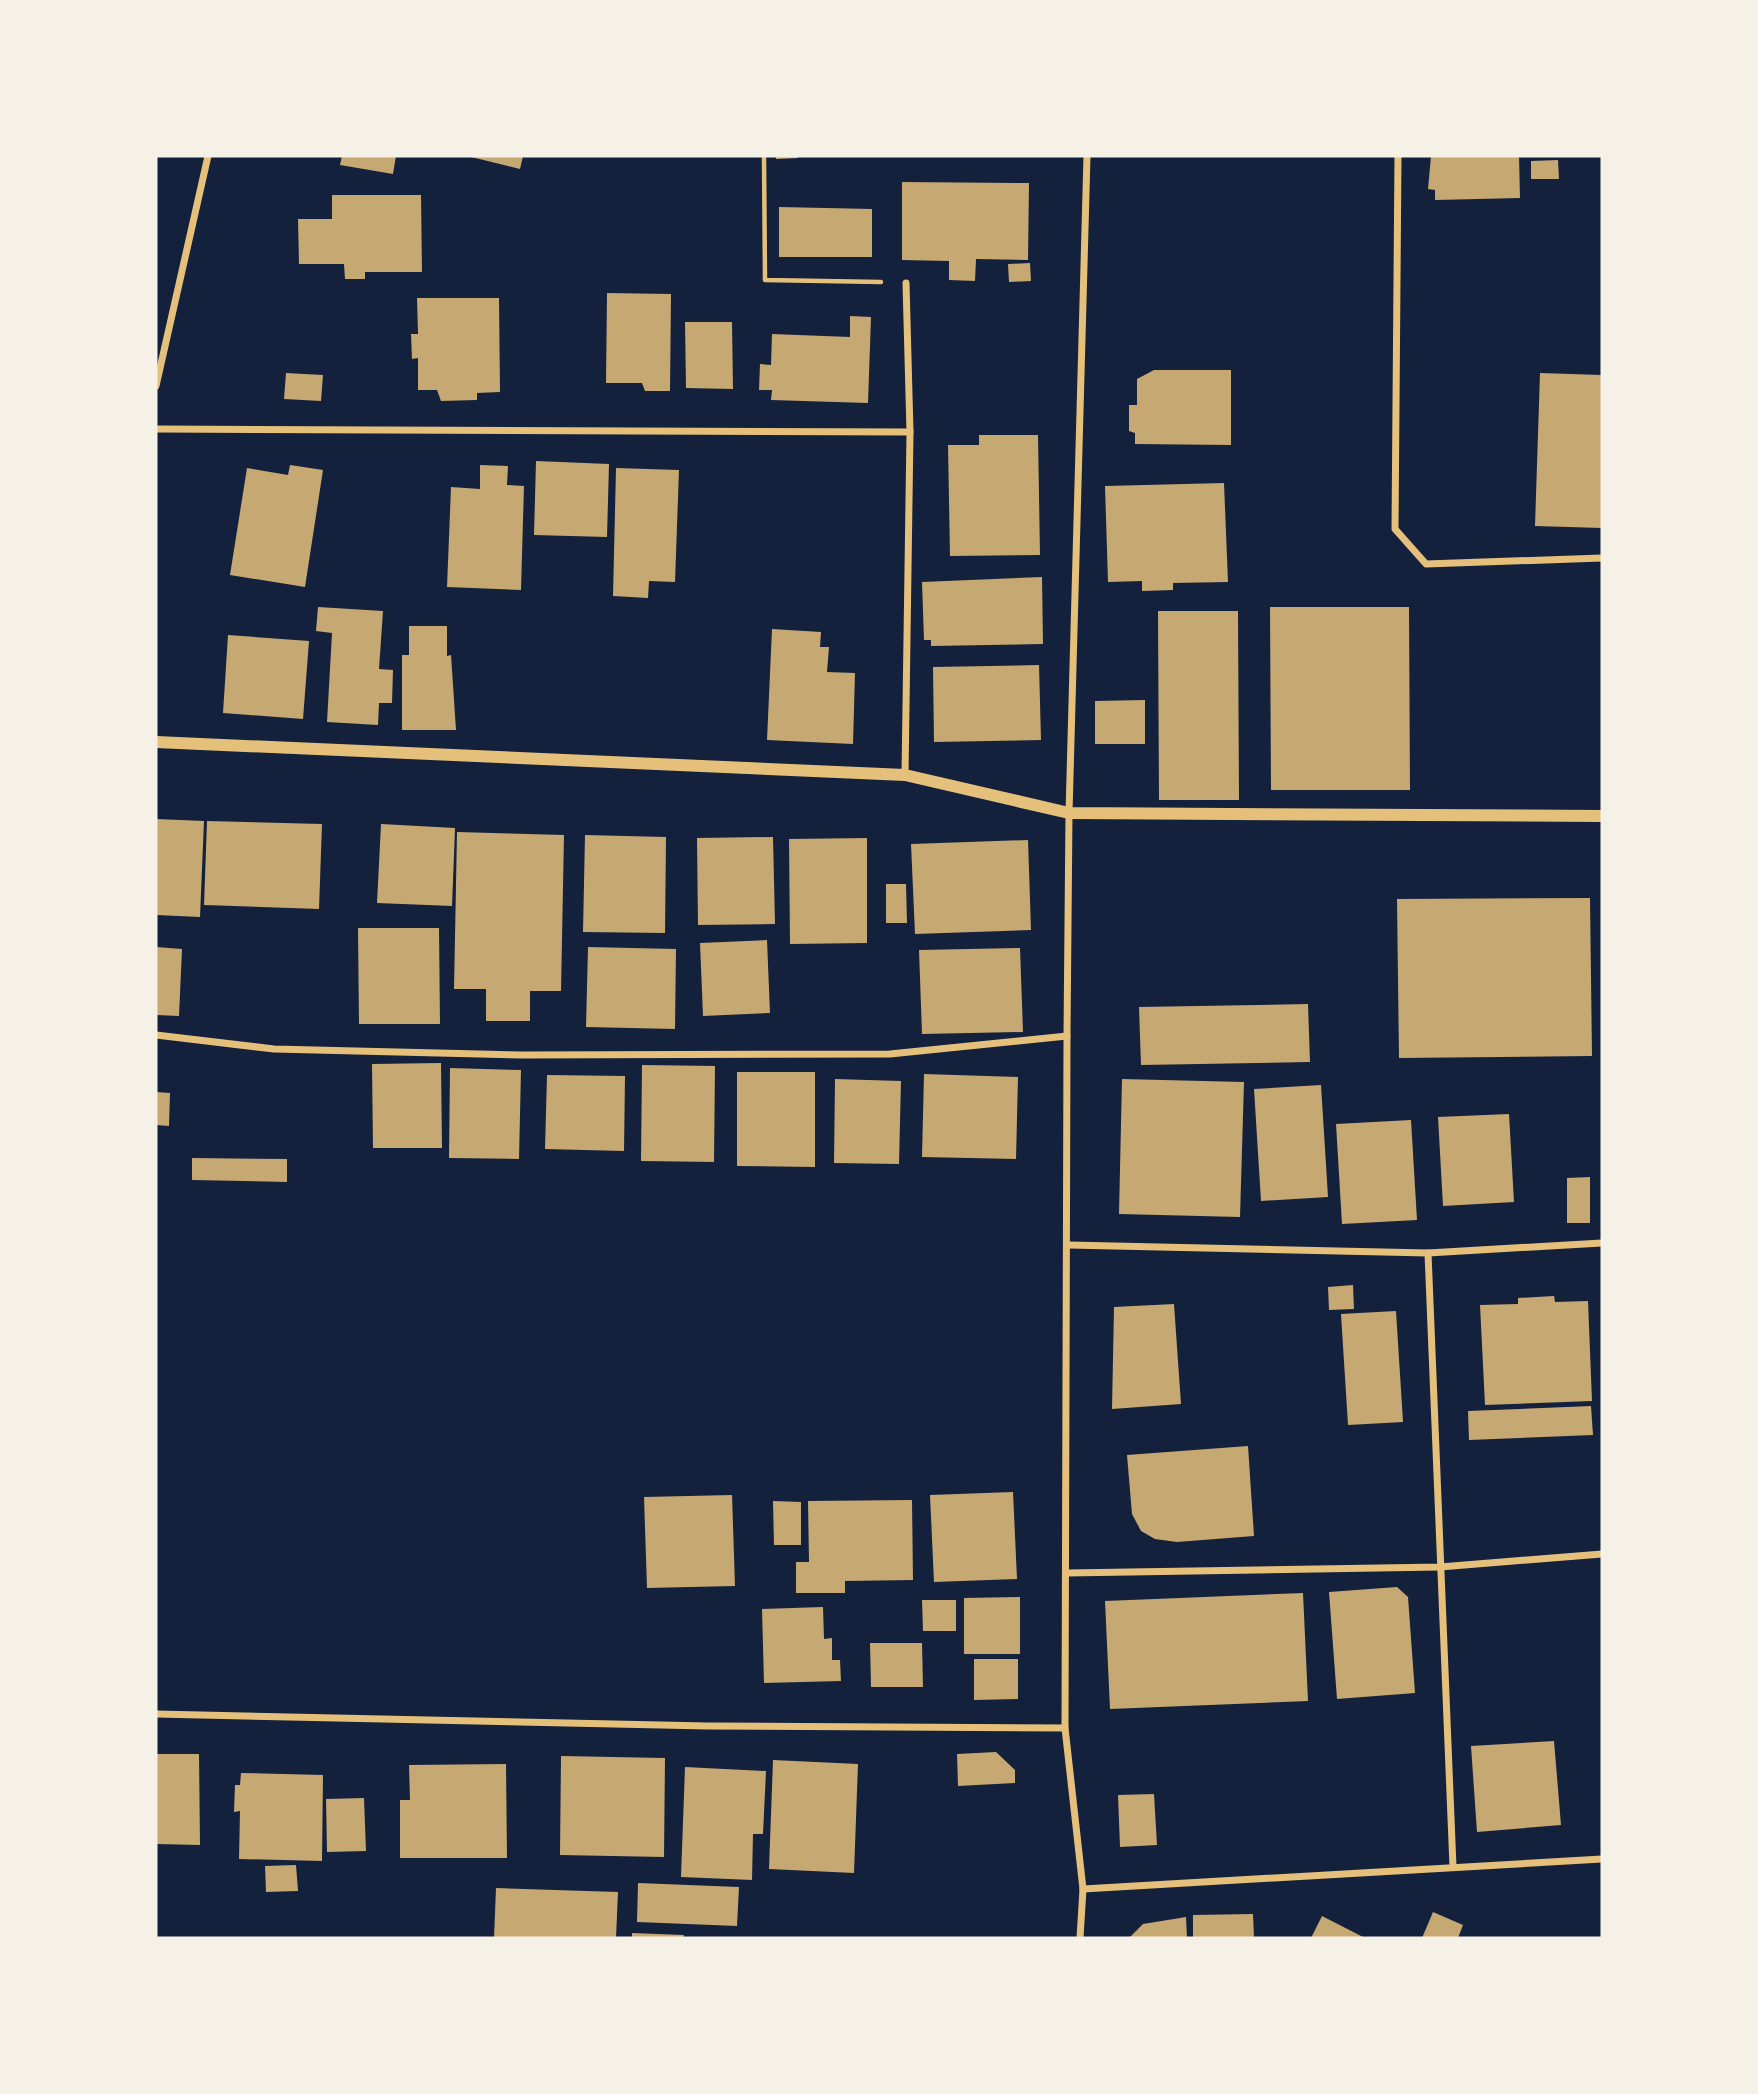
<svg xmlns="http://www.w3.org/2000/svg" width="1758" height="2094" font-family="Cabin,sans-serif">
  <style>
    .building { fill: #c6a872 }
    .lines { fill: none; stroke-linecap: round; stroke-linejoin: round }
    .path { stroke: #e5c07b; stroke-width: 4.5 }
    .minor { stroke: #e5c07b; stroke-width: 7 }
    .tertiary { stroke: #e5c07b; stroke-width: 12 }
  </style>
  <rect width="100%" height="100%" fill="#14213d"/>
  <!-- building -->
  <g class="building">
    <polygon points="342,156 396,156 393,174 340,165"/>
    <polygon points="467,156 523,156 520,169"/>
    <polygon points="776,156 798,156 798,158 776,159"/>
    <polygon points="1431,156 1519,156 1520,198 1435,200 1435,190 1428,189"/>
    <polygon points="1558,160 1559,179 1531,179 1531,161"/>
    <polygon points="902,182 1029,183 1028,260 976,259 975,281 949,280 949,261 902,260"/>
    <polygon points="332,195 421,195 422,272 365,272 365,279 345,279 344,264 299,264 298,219 332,219"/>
    <polygon points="779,207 872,209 872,257 779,257"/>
    <polygon points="1030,263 1031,281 1009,282 1008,264"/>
    <polygon points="607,293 671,294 670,391 645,391 642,383 606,383"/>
    <polygon points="417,298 499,298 500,392 477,393 477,400 441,401 437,390 418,390 418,358 412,359 411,334 418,334"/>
    <polygon points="850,316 871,317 868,403 771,400 772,390 759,390 760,364 771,365 772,334 850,337"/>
    <polygon points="685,322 732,322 733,389 686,388"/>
    <polygon points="1154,370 1231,370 1231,445 1135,444 1135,433 1129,431 1129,405 1137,405 1137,379"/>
    <polygon points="286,373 323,375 321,401 284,399"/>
    <polygon points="1540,373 1602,375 1602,528 1535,526"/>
    <polygon points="979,435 1038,435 1040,555 950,556 948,445 979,445"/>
    <polygon points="536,461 609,464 607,537 534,535"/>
    <polygon points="290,465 323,470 305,587 230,575 247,468 288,475"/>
    <polygon points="480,465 508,466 507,485 524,486 521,590 447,587 451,487 480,489"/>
    <polygon points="616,468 679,470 675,582 649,581 648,598 613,596"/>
    <polygon points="1224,483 1228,582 1173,583 1173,590 1142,591 1142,581 1108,582 1105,486"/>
    <polygon points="1042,577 1043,644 931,646 931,640 924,640 922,582"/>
    <polygon points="318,607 383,611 379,669 393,670 392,703 379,703 378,725 327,722 332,633 316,631"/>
    <polygon points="1270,607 1409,607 1410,790 1271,790"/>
    <polygon points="1158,611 1238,611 1239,800 1159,800"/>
    <polygon points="409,626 447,626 447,656 451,655 456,730 402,730 402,655 409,655"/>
    <polygon points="772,629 821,632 820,647 829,647 827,672 855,673 853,744 767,740"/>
    <polygon points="228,635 309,641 303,719 223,713"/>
    <polygon points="1039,665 1041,740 934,742 933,667"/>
    <polygon points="1145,700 1145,744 1095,744 1095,701"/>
    <polygon points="156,819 204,821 200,917 156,915"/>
    <polygon points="207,821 322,824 319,909 204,905"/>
    <polygon points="381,824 455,828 452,906 377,903"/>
    <polygon points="457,832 564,835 561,991 530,991 530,1021 486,1021 486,989 454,989"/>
    <polygon points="585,835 666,837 665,933 583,932"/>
    <polygon points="773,837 775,924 698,925 697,838"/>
    <polygon points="867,838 867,943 790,944 789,839"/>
    <polygon points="1028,840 1031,930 915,934 911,844"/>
    <polygon points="886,884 906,884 907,923 886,923"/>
    <polygon points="1590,898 1592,1056 1399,1058 1397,899"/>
    <polygon points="358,928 439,928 440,1024 359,1024"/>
    <polygon points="767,940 770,1013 703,1016 700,943"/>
    <polygon points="156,947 182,949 179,1016 156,1015"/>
    <polygon points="588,947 676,949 675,1029 586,1027"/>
    <polygon points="1020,948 1023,1032 922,1034 919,950"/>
    <polygon points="1308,1004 1310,1062 1141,1065 1139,1007"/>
    <polygon points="441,1063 442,1148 373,1148 372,1064"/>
    <polygon points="642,1065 715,1066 714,1162 641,1161"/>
    <polygon points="450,1068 521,1070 519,1159 449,1158"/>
    <polygon points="737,1072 815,1072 815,1167 737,1166"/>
    <polygon points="924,1074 1018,1077 1016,1159 922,1157"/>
    <polygon points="547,1075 625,1076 624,1151 545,1149"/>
    <polygon points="835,1079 901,1081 899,1164 834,1163"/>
    <polygon points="1122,1079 1244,1082 1240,1217 1119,1214"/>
    <polygon points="1321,1085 1328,1197 1261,1201 1254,1089"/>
    <polygon points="156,1092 170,1093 169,1126 156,1125"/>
    <polygon points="1509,1114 1514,1202 1443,1206 1438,1117"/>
    <polygon points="1411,1120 1417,1220 1342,1224 1336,1124"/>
    <polygon points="192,1158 287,1159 287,1182 192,1180"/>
    <polygon points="1590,1177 1590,1223 1567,1223 1567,1178"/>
    <polygon points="1353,1285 1354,1309 1329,1310 1328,1287"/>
    <polygon points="1554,1296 1555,1302 1588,1301 1592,1401 1485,1405 1480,1305 1518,1304 1518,1298"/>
    <polygon points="1174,1304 1181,1404 1112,1409 1114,1307"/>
    <polygon points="1396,1311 1403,1422 1348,1425 1341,1314"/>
    <polygon points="1591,1406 1593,1435 1469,1440 1468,1411"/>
    <polygon points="1248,1446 1254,1536 1177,1542 1155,1539 1141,1531 1132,1514 1127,1455"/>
    <polygon points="1013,1492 1017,1579 934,1582 930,1495"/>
    <polygon points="732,1495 735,1586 647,1588 644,1497"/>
    <polygon points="912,1500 913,1580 845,1581 845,1593 796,1593 796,1562 809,1562 808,1501"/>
    <polygon points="773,1501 801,1502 801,1545 774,1545"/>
    <polygon points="1397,1587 1408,1597 1415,1693 1337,1699 1329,1592"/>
    <polygon points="1303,1593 1308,1701 1110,1709 1105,1601"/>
    <polygon points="1020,1597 1020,1654 964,1654 964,1598"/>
    <polygon points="922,1600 956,1600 956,1631 923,1631"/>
    <polygon points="823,1607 824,1639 832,1638 832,1660 840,1660 841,1681 764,1683 762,1609"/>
    <polygon points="870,1643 922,1643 923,1687 871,1687"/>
    <polygon points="974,1659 1018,1659 1018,1699 974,1700"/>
    <polygon points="1554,1741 1561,1825 1477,1832 1471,1746"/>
    <polygon points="996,1752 1015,1770 1015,1783 958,1786 957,1754"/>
    <polygon points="156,1754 199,1754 200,1845 156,1844"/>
    <polygon points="561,1756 665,1758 664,1857 560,1855"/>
    <polygon points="773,1760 858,1764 854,1873 769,1869"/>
    <polygon points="506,1764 507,1858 400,1858 400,1800 410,1800 409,1765"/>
    <polygon points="685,1767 766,1771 763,1834 753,1834 752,1880 681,1877"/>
    <polygon points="241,1773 323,1775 322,1861 239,1859 240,1811 234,1812 235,1785 240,1785"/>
    <polygon points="1154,1794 1157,1845 1120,1847 1118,1795"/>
    <polygon points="364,1798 366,1851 327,1852 326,1799"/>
    <polygon points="296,1865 298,1891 266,1892 265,1866"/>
    <polygon points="638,1883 739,1887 737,1926 637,1922"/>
    <polygon points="496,1888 618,1892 616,1938 494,1938"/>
    <polygon points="1433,1912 1463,1925 1458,1938 1422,1938"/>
    <polygon points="1253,1914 1254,1938 1193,1938 1193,1915"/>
    <polygon points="1322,1916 1365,1938 1311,1938"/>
    <polygon points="1186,1917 1187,1938 1129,1938 1143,1924"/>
    <polygon points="632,1933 684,1935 683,1938 632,1938"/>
  </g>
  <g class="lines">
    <!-- path -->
    <polyline class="path" points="764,156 765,280 881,282"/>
    <!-- minor -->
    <g class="minor">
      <polyline points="1398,156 1395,529 1426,564 1602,558"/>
      <polyline points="156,386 208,156"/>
      <polyline points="156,429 910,432"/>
      <polyline points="905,775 910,432 906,283"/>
      <polyline points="156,1035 274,1049 522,1055 890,1054 1067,1036"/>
      <polyline points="1069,1245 1428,1253 1602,1243"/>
      <polyline points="1428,1253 1453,1867"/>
      <polyline points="1067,1573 1440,1567 1602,1554"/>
      <polyline points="156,1714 708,1726 1065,1728"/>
      <polyline points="1083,1889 1602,1859"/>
      <polyline points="1080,1938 1083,1889 1065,1728 1067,1036 1069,813 1087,156"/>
    </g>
    <!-- tertiary -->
    <polyline class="tertiary" points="156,742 905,775 1069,813 1602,816"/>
  </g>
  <!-- border -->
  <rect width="1758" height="2094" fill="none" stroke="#f6f1e7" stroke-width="315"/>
</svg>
